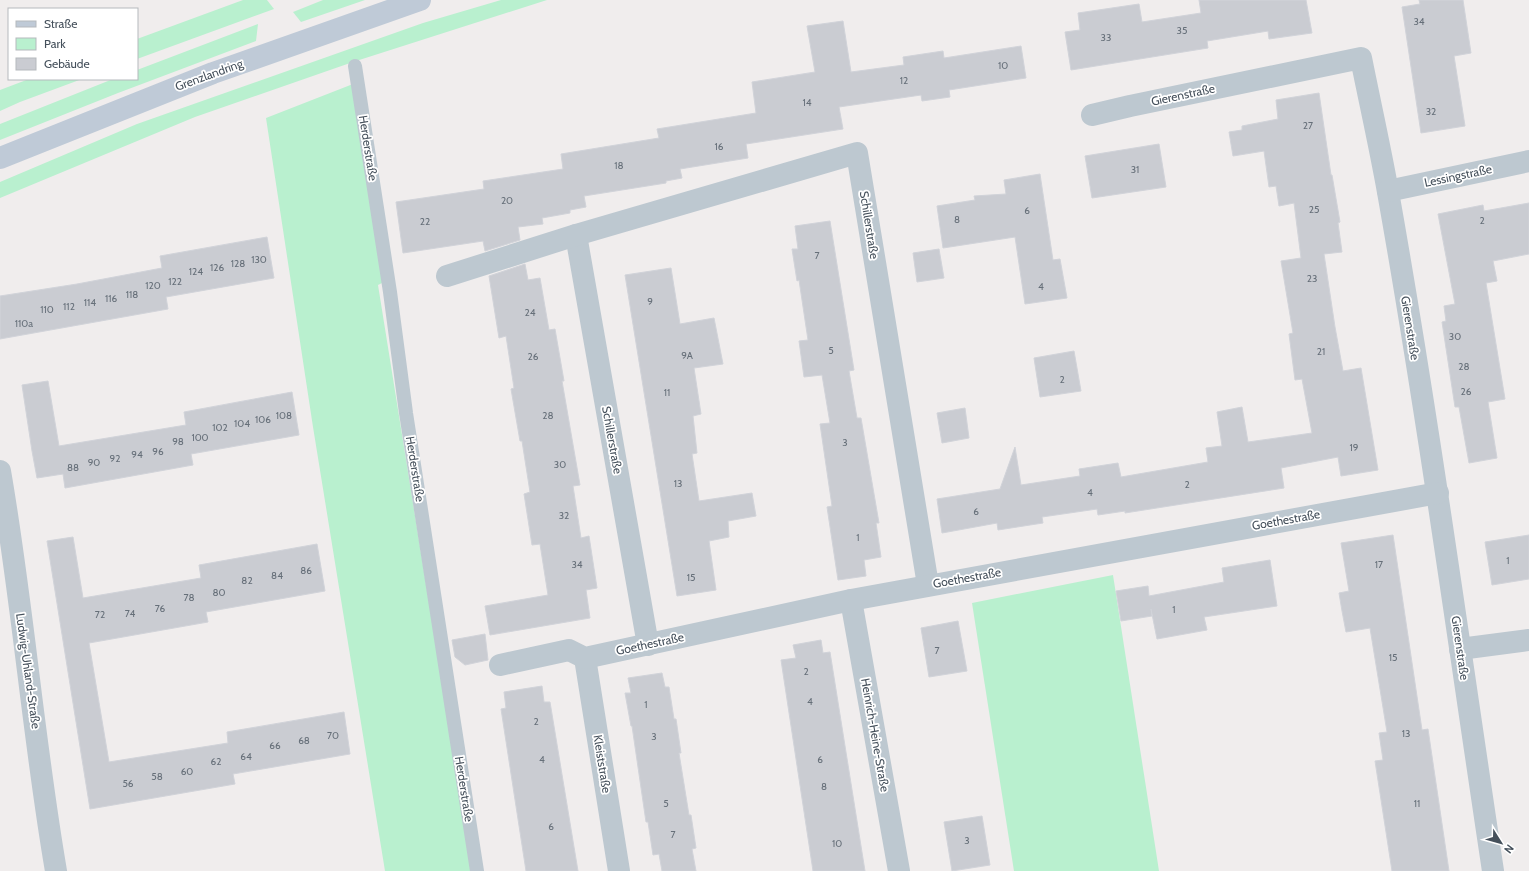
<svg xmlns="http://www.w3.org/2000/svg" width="1529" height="871" font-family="Cabin,sans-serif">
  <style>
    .green { fill: #b9f0cf }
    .building { fill: #caccd2; stroke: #d1d3d9 }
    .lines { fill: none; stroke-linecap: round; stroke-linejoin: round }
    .lane { stroke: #bdc8d0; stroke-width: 14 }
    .street { stroke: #bdc8d0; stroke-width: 22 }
    .secondary { stroke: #bfcad7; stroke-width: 22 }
    .labels { text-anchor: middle; stroke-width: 3.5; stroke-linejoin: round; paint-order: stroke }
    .number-label { font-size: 10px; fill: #666f79 }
    .street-label { font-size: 12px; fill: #45505b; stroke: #fff }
  </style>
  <rect width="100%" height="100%" fill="#f0eded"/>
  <!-- green -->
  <g class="green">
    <polygon points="243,0 267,0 274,9 137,59 137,39"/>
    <polygon points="323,0 365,0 301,22 293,12"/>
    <polygon points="501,0 547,0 353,62 195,117 0,198 0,182 137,124 423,23"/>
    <polygon points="258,24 256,41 118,93 0,140 0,124 113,79 137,79 137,70"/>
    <polygon points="29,79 82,79 20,102 0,111 0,90"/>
    <polygon points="353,84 384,282 378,285 472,871 385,871 313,427 266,118"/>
    <polygon points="1113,575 1159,871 1014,871 972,603"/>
  </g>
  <!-- building -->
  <g class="building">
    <polygon points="1199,0 1306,0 1312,33 1269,39 1268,31 1207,41 1208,48 1071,70 1065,32 1080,30 1078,13 1139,4 1142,22 1201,13"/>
    <polygon points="1419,0 1463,0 1471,53 1454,56 1465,126 1421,133 1402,7 1420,4"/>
    <polygon points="843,21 851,72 904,65 903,57 943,51 944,58 1021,46 1026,78 949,90 950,97 922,101 921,95 839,107 843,129 746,144 748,158 680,169 682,178 666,181 666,183 584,196 586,207 570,210 570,213 542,218 543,224 518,227 520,240 485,251 483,241 403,253 396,202 484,189 483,181 563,169 561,154 659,138 657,129 756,113 752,82 815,72 807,26"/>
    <polygon points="1319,93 1331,175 1332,175 1340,222 1338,223 1342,252 1324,254 1335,327 1343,371 1361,368 1378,470 1341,476 1338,457 1281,468 1284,488 1125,513 1125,511 1098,515 1097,509 1042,517 1043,523 998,530 997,523 942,533 937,499 1000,489 1015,447 1021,485 1080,476 1079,469 1118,463 1121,477 1208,462 1206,448 1222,446 1217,412 1242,407 1248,442 1312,433 1302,379 1295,380 1289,334 1293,333 1281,261 1301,258 1294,203 1279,206 1276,186 1269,187 1264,151 1233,156 1229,132 1242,130 1242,126 1278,119 1276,100"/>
    <polygon points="1159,144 1166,187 1092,198 1085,156"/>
    <polygon points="1040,174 1053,260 1060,259 1067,298 1025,304 1015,237 943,248 937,206 975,200 974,196 1006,194 1004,180"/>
    <polygon points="1529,203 1529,254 1493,261 1497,281 1486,283 1505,399 1488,402 1497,458 1469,463 1459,407 1455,407 1442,322 1446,321 1444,306 1455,304 1438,214 1483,205 1484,211"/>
    <polygon points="830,221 854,370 849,371 857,418 861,418 879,523 876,523 881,557 864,560 866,576 838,580 827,507 832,506 820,424 830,423 822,375 804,377 799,341 808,340 799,280 797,281 792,249 798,249 795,226"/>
    <polygon points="267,237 274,278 166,297 168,309 0,339 0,296 77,284 162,268 160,256"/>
    <polygon points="939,249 944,278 917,282 913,253"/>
    <polygon points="525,264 528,280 540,278 549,330 555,329 564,381 562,381 580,485 573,486 581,538 589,536 597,588 586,590 590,618 490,635 485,606 548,595 540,544 532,545 524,494 530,492 522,441 520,441 511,389 514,388 506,336 499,338 489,276"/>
    <polygon points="671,268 680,324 714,318 723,364 694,368 701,414 693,416 697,453 692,454 699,501 752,493 756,516 728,521 729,537 709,541 716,590 677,596 625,275"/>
    <polygon points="1074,351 1081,391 1040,397 1034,358"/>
    <polygon points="48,381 59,446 186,425 184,412 292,392 299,435 191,454 193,465 65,488 63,474 37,478 32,451 22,385"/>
    <polygon points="965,408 969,438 942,443 937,413"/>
    <polygon points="1393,535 1422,730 1428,729 1449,871 1392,871 1375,761 1383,760 1379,733 1387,732 1370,628 1346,632 1342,611 1339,593 1349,591 1341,543"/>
    <polygon points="1529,535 1529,579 1492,585 1485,542"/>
    <polygon points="73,537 83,598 201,578 199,565 317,544 325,591 206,612 208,622 89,643 109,762 228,743 227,732 344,712 350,754 233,774 235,784 90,809 47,541"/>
    <polygon points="1270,560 1277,606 1204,617 1207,630 1157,639 1151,609 1152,616 1121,621 1116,591 1148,586 1149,596 1224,582 1222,568"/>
    <polygon points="958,621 967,671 929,677 921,628"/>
    <polygon points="485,634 488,660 465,665 455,657 452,640"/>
    <polygon points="821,640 823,653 830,652 865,871 813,871 781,660 796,658 793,645"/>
    <polygon points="662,673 665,687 669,687 674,719 676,719 681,753 679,753 689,815 691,815 696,848 692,849 696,871 662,871 659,854 653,855 648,822 646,822 632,726 631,726 625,693 631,693 628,678"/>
    <polygon points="542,686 544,702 550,702 578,871 526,871 501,709 506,708 504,692"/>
    <polygon points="982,816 990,865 952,871 944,822"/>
  </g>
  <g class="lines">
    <!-- lane -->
    <polyline class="lane" points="355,66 390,292 406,413 477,871"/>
    <!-- street -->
    <g class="street">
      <path d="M1092 115 1130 106 1361 58C1370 103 1380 147 1388 192 1428 417 1459 645 1493 871"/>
      <polyline points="1388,191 1529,161"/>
      <polyline points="576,235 648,645"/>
      <polyline points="447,276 576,235 857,153 928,585"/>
      <path d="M0 471C23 604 33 738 56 871"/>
      <polyline points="851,600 899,871"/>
      <polyline points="1460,649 1529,640"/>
      <polyline points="585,658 619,871"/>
      <polyline points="500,665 569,650 585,658 851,600 1438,493"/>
    </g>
    <!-- secondary -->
    <polyline class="secondary" points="0,158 213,73 420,0"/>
  </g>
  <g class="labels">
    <!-- number labels -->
    <g class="number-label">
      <text x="1419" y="25">34</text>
      <text x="1182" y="34">35</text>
      <text x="1106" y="41">33</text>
      <text x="1003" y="69">10</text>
      <text x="904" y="84">12</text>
      <text x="807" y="106">14</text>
      <text x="1431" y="115">32</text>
      <text x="1308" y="129">27</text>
      <text x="719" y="150">16</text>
      <text x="619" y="169">18</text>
      <text x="1135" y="173">31</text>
      <text x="507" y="204">20</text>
      <text x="1314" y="213">25</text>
      <text x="1027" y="214">6</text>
      <text x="957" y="223">8</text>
      <text x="1482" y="224">2</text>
      <text x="425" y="225">22</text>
      <text x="817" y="259">7</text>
      <text x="259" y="263">130</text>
      <text x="238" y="267">128</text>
      <text x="217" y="271">126</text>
      <text x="196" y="275">124</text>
      <text x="1312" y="282">23</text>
      <text x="175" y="285">122</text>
      <text x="153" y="289">120</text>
      <text x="1041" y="290">4</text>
      <text x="132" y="298">118</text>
      <text x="111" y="302">116</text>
      <text x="650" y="305">9</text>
      <text x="90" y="306">114</text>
      <text x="69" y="310">112</text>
      <text x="47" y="313">110</text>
      <text x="530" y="316">24</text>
      <text x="24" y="327">110a</text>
      <text x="1455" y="340">30</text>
      <text x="831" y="354">5</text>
      <text x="1321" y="355">21</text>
      <text x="687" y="359">9A</text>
      <text x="533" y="360">26</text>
      <text x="1464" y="370">28</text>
      <text x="1062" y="383">2</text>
      <text x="1466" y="395">26</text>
      <text x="667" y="396">11</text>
      <text x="284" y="419">108</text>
      <text x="548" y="419">28</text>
      <text x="263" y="423">106</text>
      <text x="242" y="427">104</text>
      <text x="220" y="431">102</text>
      <text x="200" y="441">100</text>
      <text x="178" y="445">98</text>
      <text x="845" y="446">3</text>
      <text x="1354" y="451">19</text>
      <text x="158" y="455">96</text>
      <text x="137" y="458">94</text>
      <text x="115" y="462">92</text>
      <text x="94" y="466">90</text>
      <text x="560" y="468">30</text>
      <text x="73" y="471">88</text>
      <text x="678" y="487">13</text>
      <text x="1187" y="488">2</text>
      <text x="1090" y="496">4</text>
      <text x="976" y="515">6</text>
      <text x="564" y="519">32</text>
      <text x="858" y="541">1</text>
      <text x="1508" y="564">1</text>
      <text x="577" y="568">34</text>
      <text x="1379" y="568">17</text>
      <text x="306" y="574">86</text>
      <text x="277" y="579">84</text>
      <text x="691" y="581">15</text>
      <text x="247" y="584">82</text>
      <text x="219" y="596">80</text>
      <text x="189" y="601">78</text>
      <text x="160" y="612">76</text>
      <text x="1174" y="613">1</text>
      <text x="130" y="617">74</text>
      <text x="100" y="618">72</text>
      <text x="937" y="654">7</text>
      <text x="1393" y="661">15</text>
      <text x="806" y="675">2</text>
      <text x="810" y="705">4</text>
      <text x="646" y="708">1</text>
      <text x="536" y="725">2</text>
      <text x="1406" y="737">13</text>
      <text x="333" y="739">70</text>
      <text x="654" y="740">3</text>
      <text x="304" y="744">68</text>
      <text x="275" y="749">66</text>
      <text x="246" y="760">64</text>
      <text x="542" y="763">4</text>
      <text x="820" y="763">6</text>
      <text x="216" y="765">62</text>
      <text x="187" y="775">60</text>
      <text x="157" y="780">58</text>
      <text x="128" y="787">56</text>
      <text x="824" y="790">8</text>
      <text x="666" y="807">5</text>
      <text x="1417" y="807">11</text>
      <text x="551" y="830">6</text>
      <text x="673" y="838">7</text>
      <text x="967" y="844">3</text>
      <text x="837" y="847">10</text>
    </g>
    <!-- street labels -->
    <g class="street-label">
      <text transform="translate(209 75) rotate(-20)" y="4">Grenzlandring</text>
      <text transform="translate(1183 95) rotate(-12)" y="4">Gierenstraße</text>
      <text transform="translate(368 148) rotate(81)" y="4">Herderstraße</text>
      <text transform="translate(1458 176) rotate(-12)" y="4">Lessingstraße</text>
      <text transform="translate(869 225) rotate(81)" y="4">Schillerstraße</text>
      <text transform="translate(1410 328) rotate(81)" y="4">Gierenstraße</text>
      <text transform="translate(612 440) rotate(80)" y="4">Schillerstraße</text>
      <text transform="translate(415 469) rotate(81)" y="4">Herderstraße</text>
      <text transform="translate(1286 520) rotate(-10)" y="4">Goethestraße</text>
      <text transform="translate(967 578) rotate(-10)" y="4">Goethestraße</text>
      <text transform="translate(650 644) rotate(-12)" y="4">Goethestraße</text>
      <text transform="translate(1460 648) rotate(82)" y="4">Gierenstraße</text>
      <text transform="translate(28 671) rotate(82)" y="4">Ludwig-Uhland-Straße</text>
      <text transform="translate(875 735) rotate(80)" y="4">Heinrich-Heine-Straße</text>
      <text transform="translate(602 764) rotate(81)" y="4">Kleiststraße</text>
      <text transform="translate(464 789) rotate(81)" y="4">Herderstraße</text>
    </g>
  </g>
  <!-- legend -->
  <rect x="8" y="8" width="130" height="72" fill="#ffffff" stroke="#b5b9bd"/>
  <rect x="16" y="21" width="20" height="6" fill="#bfcad7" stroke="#b5b9bd"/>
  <text x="44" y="28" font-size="12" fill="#45505b">Straße</text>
  <rect x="16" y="38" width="20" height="12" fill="#b9f0cf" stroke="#b5b9bd"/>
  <text x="44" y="48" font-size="12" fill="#45505b">Park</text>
  <rect x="16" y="58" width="20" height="12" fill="#caccd2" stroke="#b5b9bd"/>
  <text x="44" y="68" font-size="12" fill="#45505b">Gebäude</text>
  <!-- north arrow -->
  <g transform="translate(1501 843) rotate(127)" stroke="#ffffff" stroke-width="3" paint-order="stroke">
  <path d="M0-3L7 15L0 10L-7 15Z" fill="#45505b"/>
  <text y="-6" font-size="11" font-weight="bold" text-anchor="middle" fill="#45505b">N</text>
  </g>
</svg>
